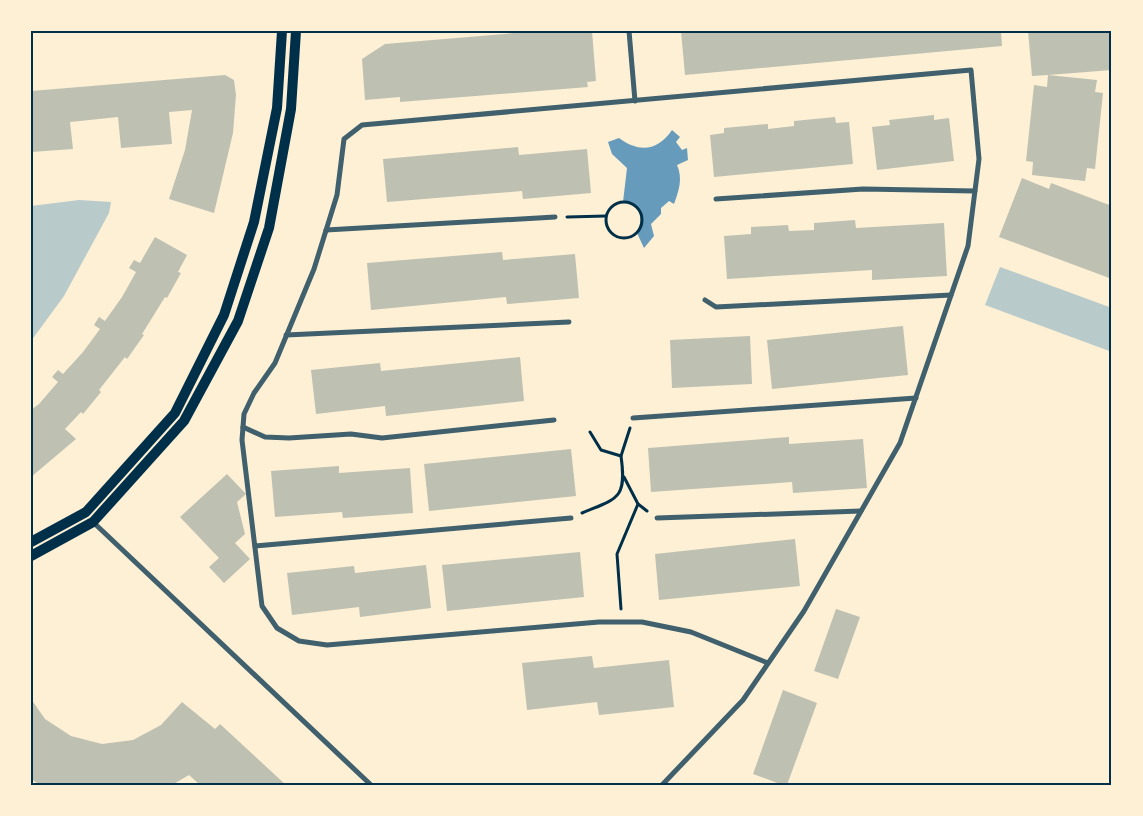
<svg xmlns="http://www.w3.org/2000/svg" width="1143" height="816" font-family="'PT Serif',serif">
  <style>
    .green { fill: #b9caca }
    .water { fill: #669bbc }
    .building { fill: #bec0b2 }
    .lines { fill: none; stroke-linecap: round; stroke-linejoin: round }
    .path { stroke: #003049; stroke-width: 3 }
    .minor { stroke: #3f606c; stroke-width: 5 }
    .secondary { stroke: #003049; stroke-width: 10 }
    .neatline { fill: none; stroke: #003049; stroke-width: 2 }
  </style>
  <rect width="100%" height="100%" fill="#fdf0d5"/>
  <!-- green -->
  <g class="green">
    <polygon points="79,200 111,202 109,213 64,296 31,341 31,206"/>
    <polygon points="1000,267 1112,308 1112,352 985,305"/>
  </g>
  <!-- water -->
  <path class="water" d="M672 130 680 137 676 142 682 150 687 148 688 160 677 165C683 179 679 190 674 204L669 201 661 208V214L651 224 654 236 644 248 637 233C644 219 641 204 623 202L627 168 612 154 608 142 619 138C639 153 658 151 672 130Z"/>
  <!-- building -->
  <g class="building">
    <polygon points="539,31 592,31 596,81 587,82 588,87 400,102 400,97 365,100 362,59 385,44"/>
    <polygon points="681,31 1001,31 1002,46 685,75"/>
    <polygon points="1028,31 1112,31 1112,70 1048,75 1097,80 1095,92 1103,93 1095,169 1087,168 1085,181 1032,175 1033,162 1026,161 1034,85 1047,87 1048,75 1032,76"/>
    <polygon points="225,75 234,80 236,95 233,133 214,213 169,199 185,150 192,110 169,112 172,144 121,148 118,117 70,122 73,149 31,152 31,91"/>
    <polygon points="934,115 934,120 949,118 954,161 877,170 872,127 890,125 889,120"/>
    <polygon points="835,117 836,123 849,122 853,164 714,177 710,135 724,133 724,128 768,124 768,129 794,126 794,121"/>
    <polygon points="518,147 519,155 587,149 591,193 523,199 522,191 387,202 383,159"/>
    <polygon points="1022,178 1049,189 1051,183 1112,206 1112,279 999,237"/>
    <polygon points="855,220 856,228 944,223 947,276 872,280 872,270 727,279 724,236 751,234 751,227 788,225 789,231 814,230 814,223"/>
    <polygon points="155,237 187,255 178,272 181,273 167,298 165,297 142,334 144,335 127,359 125,357 99,390 101,392 83,414 81,412 65,429 76,439 31,477 31,410 39,404 58,382 52,377 58,370 63,374 83,352 100,329 94,325 99,317 105,321 122,297 136,272 129,268 134,260 140,263"/>
    <polygon points="502,252 503,260 575,254 579,298 507,304 506,297 371,310 367,263"/>
    <polygon points="903,326 908,375 772,389 767,340"/>
    <polygon points="750,336 752,384 672,388 670,340"/>
    <polygon points="520,357 524,401 386,416 385,406 316,414 311,370 380,363 381,371"/>
    <polygon points="789,437 789,444 863,439 867,488 793,493 792,482 651,492 648,448"/>
    <polygon points="571,449 576,496 429,511 424,464"/>
    <polygon points="339,466 339,473 410,468 413,513 343,518 342,512 275,517 271,471"/>
    <polygon points="227,474 246,494 237,502 245,534 235,543 250,559 224,583 209,567 219,558 180,517"/>
    <polygon points="795,539 800,586 659,600 655,554"/>
    <polygon points="580,552 584,597 447,611 442,565"/>
    <polygon points="426,565 431,608 360,617 359,607 292,615 287,573 354,566 355,573"/>
    <polygon points="836,609 860,617 838,679 814,671"/>
    <polygon points="592,656 594,668 669,660 674,707 599,715 597,702 527,710 522,663"/>
    <polygon points="783,690 817,703 787,785 783,785 753,774"/>
    <polygon points="31,699 45,719 71,736 102,744 133,740 161,725 182,702 215,729 220,724 286,785 200,785 189,775 172,785 40,785 31,779"/>
  </g>
  <g class="lines">
    <!-- path -->
    <g class="path">
      <circle cx="624" cy="220" r="18"/>
      <polyline points="567,217 606,216"/>
      <polyline points="621,456 630,428"/>
      <polyline points="624,477 638,504 647,511"/>
      <path d="M582 513C618 498 627 499 621 456L601 450 590 432"/>
      <polyline points="621,609 617,554 638,504"/>
    </g>
    <!-- minor -->
    <g class="minor">
      <polyline points="629,31 635,101"/>
      <polyline points="716,199 863,189 975,191"/>
      <polyline points="326,230 555,217"/>
      <polyline points="705,300 716,307 951,295"/>
      <polyline points="286,335 569,322"/>
      <polyline points="633,418 916,398"/>
      <polyline points="243,427 265,437 289,438 351,434 382,438 554,420"/>
      <polyline points="657,518 861,511"/>
      <polyline points="93,522 371,785"/>
      <polyline points="255,546 571,518"/>
      <polyline points="662,785 743,700 804,611 900,443 968,246 979,159 971,70 362,125 344,139 337,195 314,269 275,363 254,393 244,414 242,440 262,606 277,628 299,641 327,645 599,622 642,622 691,632 768,663"/>
    </g>
    <!-- secondary -->
    <g class="secondary">
      <polyline points="31,542 86,512 175,413 224,315 254,222 277,108 282,31"/>
      <polyline points="31,556 93,522 184,421 238,321 269,228 291,109 296,31"/>
    </g>
  </g>
  <!-- border -->
  <rect width="1143" height="816" fill="none" stroke="#fdf0d5" stroke-width="65"/>
  <rect x="32" y="32" width="1078" height="752" class="neatline"/>
</svg>
